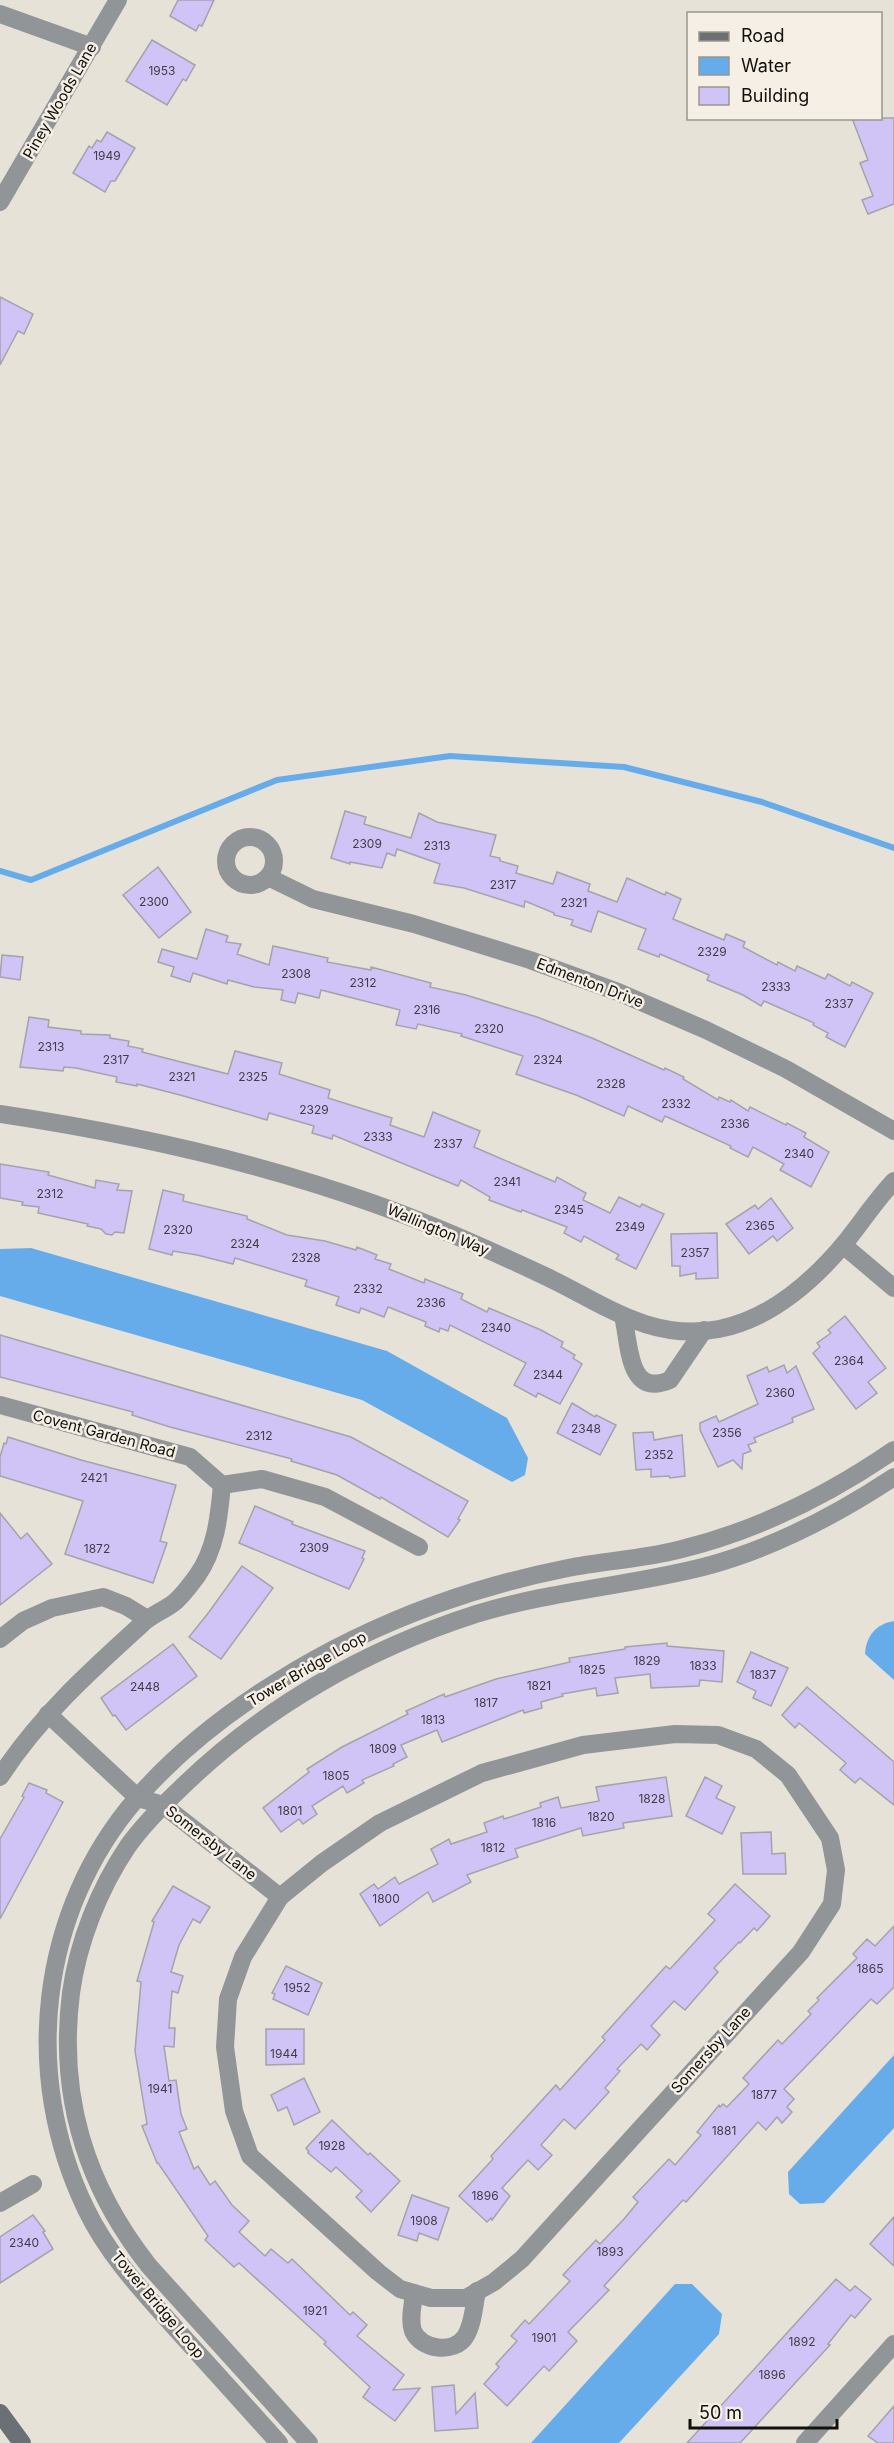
<svg xmlns="http://www.w3.org/2000/svg" width="894" height="2443" font-family="Inter,sans-serif">
  <style>
    .water { fill: #66acea }
    .lines { fill: none; stroke-linecap: round; stroke-linejoin: round }
    .stream { stroke: #66acea; stroke-width: 6 }
    .building { fill: #cfc4f5; stroke: #a4a2ac; stroke-width: 1.5 }
    .street { stroke: #919598; stroke-width: 18 }
    .secondary { stroke: #6a7074; stroke-width: 18 }
    .labels { text-anchor: middle; stroke-width: 5; stroke-linejoin: round; paint-order: stroke }
    .number-label { font-size: 12px; fill: #413d47 }
    .street-label { font-size: 15px; fill: #12100d; stroke: #f5efe5 }
  </style>
  <rect width="100%" height="100%" fill="#e7e2d8"/>
  <!-- water -->
  <g class="water">
    <polygon points="31,1248 387,1351 507,1418 528,1458 525,1475 512,1482 362,1400 0,1296 0,1249"/>
    <path d="M894 1621V1680L865 1654C866 1636 876 1624 894 1621Z"/>
    <polygon points="894,2055 894,2128 824,2203 800,2204 789,2194 788,2172"/>
    <polygon points="675,2284 692,2284 722,2314 719,2334 619,2443 531,2443"/>
  </g>
  <g class="lines">
    <!-- stream -->
    <polyline class="stream" points="0,871 31,880 277,780 450,756 624,767 762,802 894,848"/>
  </g>
  <!-- building -->
  <g class="building">
    <polygon points="178,0 214,0 202,26 199,25 196,31 170,16"/>
    <polygon points="152,40 195,65 186,81 183,79 167,105 126,81"/>
    <polygon points="852,118 894,118 894,204 868,214 862,200 873,196 860,163 868,160"/>
    <polygon points="107,132 135,148 115,181 111,181 105,192 73,173 89,146 92,148 97,140 101,142"/>
    <polygon points="0,297 33,314 24,334 18,331 0,365"/>
    <polygon points="345,811 366,817 364,824 411,838 419,813 437,822 496,835 490,856 500,858 500,861 518,866 516,873 553,884 557,872 590,884 588,891 617,902 627,878 665,895 666,892 681,899 673,919 724,940 726,934 745,942 743,947 777,965 778,962 795,971 797,966 825,979 828,974 850,986 852,982 873,993 845,1047 826,1037 828,1033 813,1025 814,1023 764,1001 761,1006 743,995 707,980 709,975 660,954 659,957 638,949 646,929 598,911 591,932 571,925 573,920 554,915 554,913 525,901 524,907 464,888 434,883 440,864 397,849 395,856 387,853 382,868 350,862 350,864 331,858"/>
    <polygon points="158,867 191,912 159,938 123,895"/>
    <polygon points="206,929 228,936 226,942 241,944 237,954 269,965 273,946 328,958 327,962 371,970 371,967 431,983 430,987 466,995 537,1017 592,1038 664,1070 665,1068 684,1077 683,1079 718,1100 719,1097 730,1102 731,1100 748,1111 750,1107 786,1125 787,1123 806,1133 804,1137 829,1152 811,1187 780,1170 784,1164 753,1147 748,1157 730,1148 731,1146 665,1116 662,1122 628,1106 624,1116 576,1095 516,1074 523,1056 461,1036 462,1034 418,1024 416,1029 396,1025 400,1010 321,990 319,998 298,993 295,1003 281,1000 283,990 254,987 228,980 227,984 193,973 190,982 171,976 174,967 158,962 162,949 197,959"/>
    <polygon points="2,955 23,957 20,980 0,977"/>
    <polygon points="29,1017 49,1020 48,1027 81,1031 81,1034 110,1035 110,1038 129,1041 128,1046 143,1049 142,1052 228,1074 235,1051 282,1063 279,1074 330,1090 328,1098 392,1118 390,1125 424,1137 433,1112 480,1131 474,1147 555,1182 557,1177 586,1193 583,1200 610,1213 619,1197 640,1207 642,1204 664,1214 636,1269 616,1259 619,1255 584,1236 581,1242 564,1233 567,1227 522,1210 521,1212 489,1200 490,1197 461,1180 458,1186 333,1135 332,1139 312,1133 314,1126 269,1113 267,1120 180,1095 137,1084 137,1086 116,1082 117,1077 76,1068 64,1067 63,1071 20,1067"/>
    <polygon points="0,1164 49,1172 48,1175 95,1188 96,1180 119,1184 117,1190 132,1191 124,1233 115,1232 112,1235 106,1234 101,1229 87,1226 88,1224 38,1213 39,1207 22,1205 23,1202 0,1198"/>
    <polygon points="163,1190 184,1195 183,1201 247,1216 247,1219 287,1235 325,1241 356,1250 357,1247 377,1255 375,1259 391,1264 389,1269 424,1283 425,1279 463,1294 461,1299 487,1312 489,1308 541,1330 563,1342 561,1347 575,1355 573,1358 582,1364 560,1404 538,1393 536,1397 514,1385 526,1363 450,1325 448,1331 440,1328 439,1332 425,1326 426,1322 388,1307 384,1317 361,1308 359,1313 336,1305 339,1297 305,1286 307,1280 235,1258 233,1264 197,1255 173,1251 172,1255 149,1249"/>
    <polygon points="771,1198 793,1228 777,1241 773,1236 749,1254 726,1224 755,1205 758,1209"/>
    <polygon points="717,1233 718,1278 696,1279 696,1273 680,1276 680,1266 672,1266 671,1234"/>
    <polygon points="845,1316 886,1368 868,1382 877,1393 856,1409 813,1353 820,1347 817,1343 831,1333 828,1330"/>
    <polygon points="0,1335 351,1437 468,1501 458,1519 460,1520 448,1537 381,1497 380,1499 337,1475 291,1461 292,1459 170,1427 132,1415 133,1412 0,1377"/>
    <polygon points="784,1365 787,1373 796,1366 814,1409 792,1418 793,1422 754,1438 756,1442 748,1445 751,1451 743,1454 742,1469 733,1460 718,1467 700,1430 700,1423 716,1416 719,1422 758,1404 747,1376 767,1367 769,1372"/>
    <polygon points="572,1403 595,1417 596,1415 616,1425 600,1455 557,1433"/>
    <polygon points="653,1432 654,1440 682,1435 685,1476 670,1478 669,1476 651,1477 651,1469 636,1470 633,1433"/>
    <polygon points="8,1437 81,1460 176,1485 160,1541 167,1543 153,1583 65,1554 83,1501 0,1476 0,1457 4,1443 6,1444"/>
    <polygon points="255,1506 293,1522 292,1524 365,1551 362,1558 364,1559 349,1589 239,1543"/>
    <polygon points="0,1513 21,1539 27,1533 52,1564 0,1605"/>
    <polygon points="242,1566 273,1588 221,1659 189,1637 209,1612"/>
    <polygon points="667,1643 667,1646 724,1651 722,1682 700,1680 699,1686 651,1688 650,1674 615,1678 618,1693 597,1696 596,1688 562,1694 563,1696 541,1702 542,1708 524,1713 523,1710 442,1742 437,1730 401,1745 407,1757 393,1764 394,1766 362,1780 364,1783 347,1793 343,1786 312,1806 317,1814 303,1824 299,1819 281,1832 263,1808 309,1772 307,1769 342,1747 408,1714 406,1711 444,1694 445,1697 496,1679 570,1662 569,1658 625,1649 625,1647"/>
    <polygon points="173,1644 197,1676 126,1730 115,1715 113,1716 101,1698"/>
    <polygon points="751,1652 788,1668 771,1706 753,1698 756,1691 737,1682"/>
    <polygon points="807,1687 894,1762 894,1805 860,1778 855,1783 840,1770 846,1763 799,1723 795,1728 782,1715"/>
    <polygon points="666,1777 672,1816 623,1823 624,1828 583,1836 581,1828 515,1849 518,1857 467,1875 471,1882 433,1902 428,1892 380,1926 360,1894 374,1884 378,1889 395,1877 399,1884 438,1864 431,1849 449,1839 451,1844 487,1832 484,1823 503,1816 504,1819 541,1807 540,1803 558,1797 561,1808 599,1801 596,1787"/>
    <polygon points="705,1777 722,1786 716,1798 735,1807 722,1834 686,1816"/>
    <polygon points="29,1783 47,1790 46,1793 63,1802 0,1919 0,1839 24,1797 22,1796"/>
    <polygon points="771,1832 772,1854 785,1853 786,1874 743,1874 741,1833"/>
    <polygon points="735,1884 770,1916 757,1931 754,1928 740,1943 739,1942 714,1968 718,1972 685,2010 674,2001 651,2026 660,2035 647,2050 641,2044 617,2069 620,2071 605,2088 609,2092 575,2129 564,2119 541,2145 552,2155 538,2170 528,2160 502,2188 510,2196 492,2220 491,2218 487,2222 459,2196 493,2159 491,2156 556,2085 560,2090 605,2040 602,2037 666,1966 670,1969 715,1920 708,1914"/>
    <polygon points="173,1886 210,1907 200,1923 193,1919 179,1945 171,1972 183,1976 178,1993 172,1991 169,2028 175,2028 174,2047 164,2046 169,2081 176,2080 181,2114 187,2129 179,2132 194,2169 198,2166 210,2185 215,2181 232,2205 249,2221 239,2232 265,2256 271,2249 288,2263 292,2259 350,2315 353,2312 367,2325 357,2336 404,2375 393,2390 420,2388 395,2421 363,2397 370,2387 324,2344 326,2342 239,2263 234,2267 205,2240 208,2236 158,2163 157,2163 142,2126 147,2124 135,2051 141,1982 137,1981 154,1922 152,1921"/>
    <polygon points="894,1926 894,1987 877,2004 871,1999 784,2089 794,2099 787,2107 792,2112 782,2123 777,2117 766,2130 758,2122 686,2202 683,2200 604,2286 609,2290 568,2332 577,2341 549,2371 544,2366 507,2406 484,2384 499,2367 496,2364 517,2341 511,2336 525,2320 529,2324 570,2281 563,2275 596,2240 600,2244 624,2219 638,2202 633,2197 669,2159 675,2165 701,2135 697,2132 719,2105 720,2107 723,2104 727,2107 749,2084 743,2078 778,2040 782,2044 811,2014 808,2011 819,2000 817,1998 857,1958 853,1954 867,1939 875,1946"/>
    <polygon points="286,1966 322,1983 308,2015 273,1999 275,1994 272,1993"/>
    <polygon points="266,2029 304,2029 304,2064 266,2065"/>
    <polygon points="304,2078 320,2112 294,2125 287,2107 278,2111 271,2095"/>
    <polygon points="332,2120 368,2155 370,2153 400,2181 371,2212 356,2197 362,2191 336,2167 331,2172 308,2153 309,2152 306,2148"/>
    <polygon points="412,2195 449,2208 438,2240 419,2233 417,2241 398,2235"/>
    <polygon points="33,2215 45,2231 43,2232 53,2249 0,2283 0,2237"/>
    <polygon points="894,2217 894,2266 870,2244"/>
    <polygon points="836,2279 850,2291 855,2286 871,2299 855,2318 851,2315 828,2344 830,2345 740,2443 687,2443"/>
    <polygon points="454,2385 456,2414 475,2393 478,2428 435,2431 432,2387"/>
    <polygon points="894,2406 894,2443 878,2443 868,2436"/>
  </g>
  <g class="lines">
    <!-- street -->
    <g class="street">
      <polyline points="0,14 92,47"/>
      <polyline points="0,202 118,0"/>
      <circle cx="250" cy="861" r="24"/>
      <polyline points="268,877 313,899 414,924 530,960 618,992 706,1030 786,1069 894,1131"/>
      <path d="M0 1114C127 1133 251 1160 372 1203 432 1224 490 1250 547 1277 604 1304 651 1342 719 1329 770 1319 812 1282 844 1244 861 1223 876 1200 894 1181"/>
      <polyline points="843,1245 894,1288"/>
      <path d="M623 1316C630 1344 627 1398 670 1380L704 1330"/>
      <polyline points="0,1405 190,1457 222,1485"/>
      <polyline points="222,1485 262,1479 325,1497 419,1547"/>
      <polyline points="0,1639 23,1621 52,1608 103,1597 126,1606 147,1619"/>
      <polyline points="48,1714 138,1798 163,1805 280,1897"/>
      <polygon points="675,1734 718,1735 756,1749 788,1775 830,1838 836,1870 832,1904 801,1952 522,2259 494,2282 466,2298 431,2298 400,2289 378,2272 250,2156 234,2111 225,2047 228,1999 243,1957 280,1897 322,1863 380,1823 482,1773 583,1745"/>
      <path d="M0 1777C38 1718 90 1671 142 1624 152 1614 166 1610 176 1601 184 1594 191 1584 197 1576 216 1549 219 1517 222 1485"/>
      <polyline points="0,2203 33,2184"/>
      <path d="M414 2293C413 2305 409 2320 413 2331 421 2350 454 2354 465 2337 473 2325 474 2306 477 2291"/>
      <path d="M279 2443C245 2405 211 2368 177 2330 144 2293 108 2255 86 2209 21 2075 39 1911 137 1798 213 1711 329 1643 437 1604 479 1589 523 1577 568 1568 604 1561 642 1559 678 1550 757 1531 827 1496 894 1450"/>
      <path d="M309 2443 149 2266C85 2185 58 2096 71 1993 78 1942 99 1889 128 1846 143 1825 163 1805 182 1787 264 1707 367 1649 476 1614 551 1591 628 1586 703 1567 772 1549 835 1516 894 1477"/>
      <polyline points="805,2443 894,2344"/>
    </g>
    <!-- secondary -->
    <polyline class="secondary" points="0,2413 22,2443"/>
  </g>
  <g class="labels">
    <!-- number labels -->
    <g class="number-label">
      <text x="162" y="75">1953</text>
      <text x="107" y="160">1949</text>
      <text x="367" y="848">2309</text>
      <text x="437" y="850">2313</text>
      <text x="503" y="889">2317</text>
      <text x="154" y="906">2300</text>
      <text x="574" y="907">2321</text>
      <text x="712" y="956">2329</text>
      <text x="296" y="978">2308</text>
      <text x="363" y="987">2312</text>
      <text x="776" y="991">2333</text>
      <text x="839" y="1008">2337</text>
      <text x="427" y="1014">2316</text>
      <text x="489" y="1033">2320</text>
      <text x="51" y="1051">2313</text>
      <text x="116" y="1064">2317</text>
      <text x="548" y="1064">2324</text>
      <text x="182" y="1081">2321</text>
      <text x="253" y="1081">2325</text>
      <text x="611" y="1088">2328</text>
      <text x="676" y="1108">2332</text>
      <text x="314" y="1114">2329</text>
      <text x="735" y="1128">2336</text>
      <text x="378" y="1141">2333</text>
      <text x="448" y="1148">2337</text>
      <text x="799" y="1158">2340</text>
      <text x="507" y="1186">2341</text>
      <text x="50" y="1198">2312</text>
      <text x="569" y="1214">2345</text>
      <text x="760" y="1230">2365</text>
      <text x="630" y="1231">2349</text>
      <text x="178" y="1234">2320</text>
      <text x="245" y="1248">2324</text>
      <text x="695" y="1257">2357</text>
      <text x="306" y="1262">2328</text>
      <text x="368" y="1293">2332</text>
      <text x="431" y="1307">2336</text>
      <text x="496" y="1332">2340</text>
      <text x="849" y="1365">2364</text>
      <text x="548" y="1379">2344</text>
      <text x="780" y="1397">2360</text>
      <text x="586" y="1433">2348</text>
      <text x="727" y="1437">2356</text>
      <text x="259" y="1440">2312</text>
      <text x="659" y="1459">2352</text>
      <text x="94" y="1482">2421</text>
      <text x="314" y="1552">2309</text>
      <text x="97" y="1553">1872</text>
      <text x="647" y="1665">1829</text>
      <text x="703" y="1670">1833</text>
      <text x="592" y="1674">1825</text>
      <text x="763" y="1679">1837</text>
      <text x="539" y="1690">1821</text>
      <text x="145" y="1691">2448</text>
      <text x="486" y="1707">1817</text>
      <text x="433" y="1724">1813</text>
      <text x="383" y="1753">1809</text>
      <text x="336" y="1780">1805</text>
      <text x="652" y="1803">1828</text>
      <text x="290" y="1815">1801</text>
      <text x="601" y="1821">1820</text>
      <text x="544" y="1827">1816</text>
      <text x="493" y="1852">1812</text>
      <text x="386" y="1903">1800</text>
      <text x="870" y="1973">1865</text>
      <text x="297" y="1992">1952</text>
      <text x="284" y="2058">1944</text>
      <text x="160" y="2093">1941</text>
      <text x="764" y="2099">1877</text>
      <text x="724" y="2135">1881</text>
      <text x="332" y="2150">1928</text>
      <text x="485" y="2200">1896</text>
      <text x="424" y="2225">1908</text>
      <text x="24" y="2247">2340</text>
      <text x="610" y="2256">1893</text>
      <text x="315" y="2315">1921</text>
      <text x="544" y="2342">1901</text>
      <text x="802" y="2346">1892</text>
      <text x="772" y="2379">1896</text>
    </g>
    <!-- street labels -->
    <g class="street-label">
      <text transform="translate(60 101) rotate(-60)" y="5">Piney Woods Lane</text>
      <text transform="translate(590 983) rotate(21)" y="5">Edmenton Drive</text>
      <text transform="translate(438 1230) rotate(23)" y="5">Wallington Way</text>
      <text transform="translate(104 1434) rotate(15)" y="5">Covent Garden Road</text>
      <text transform="translate(307 1669) rotate(-30)" y="5">Tower Bridge Loop</text>
      <text transform="translate(211 1843) rotate(38)" y="5">Somersby Lane</text>
      <text transform="translate(711 2050) rotate(-48)" y="5">Somersby Lane</text>
      <text transform="translate(158 2305) rotate(50)" y="5">Tower Bridge Loop</text>
    </g>
  </g>
  <!-- legend -->
  <rect x="687" y="12" width="195" height="108" fill="#f5efe5" stroke="#9a968f" stroke-width="1.5"/>
  <rect x="699" y="32" width="30" height="9" fill="#6a7074" stroke="#9a968f" stroke-width="1.5"/>
  <text x="741" y="42" font-size="18" fill="#12100d">Road</text>
  <rect x="699" y="57" width="30" height="18" fill="#66acea" stroke="#9a968f" stroke-width="1.5"/>
  <text x="741" y="72" font-size="18" fill="#12100d">Water</text>
  <rect x="699" y="87" width="30" height="18" fill="#cfc4f5" stroke="#9a968f" stroke-width="1.5"/>
  <text x="741" y="102" font-size="18" fill="#12100d">Building</text>
  <!-- scale -->
  <path d="M690 2419v9h147v-9" fill="none" stroke="#12100d" stroke-width="3"/>
  <text x="699" y="2419" font-size="18" fill="#12100d" stroke="#f5efe5" stroke-width="4.5" paint-order="stroke">50 m</text>
</svg>
